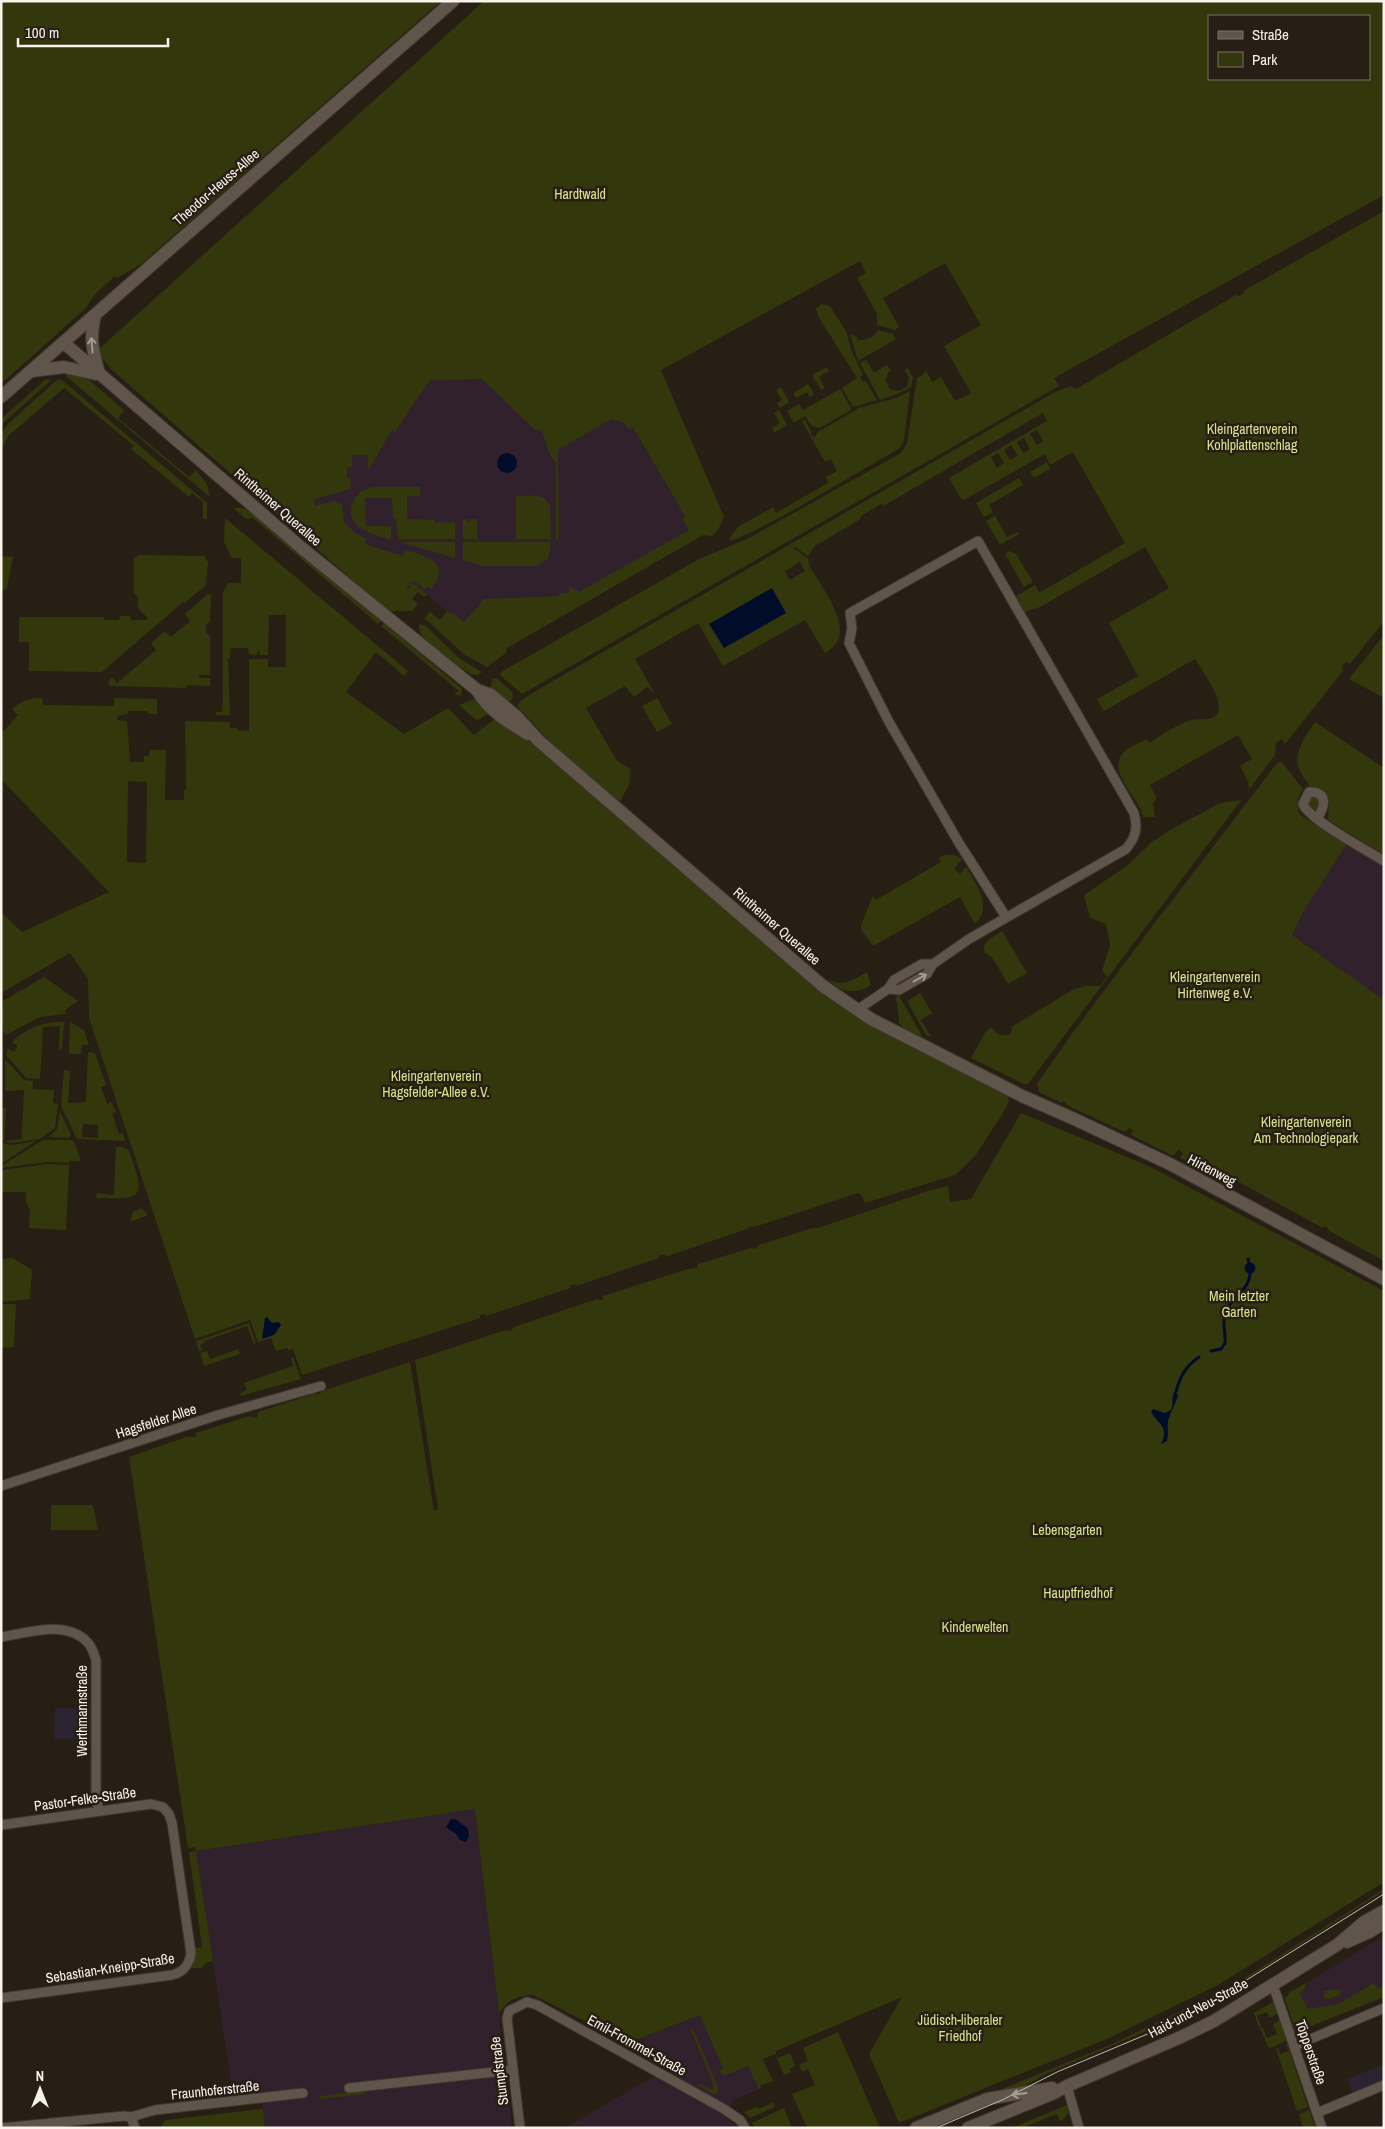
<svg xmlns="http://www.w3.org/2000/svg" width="1385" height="2129" font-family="'Archivo Narrow',sans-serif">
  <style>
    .commercial { fill: #31212c }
    .industrial { fill: #2c2332 }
    .green { fill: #33380c; fill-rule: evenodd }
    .water { fill: #000c29 }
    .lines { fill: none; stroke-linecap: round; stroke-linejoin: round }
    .stream { stroke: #000c29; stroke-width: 3 }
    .street-casing { stroke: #3f3731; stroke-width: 11 }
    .secondary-casing { stroke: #3f3731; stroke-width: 14 }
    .street { stroke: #5f554a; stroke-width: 9 }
    .secondary { stroke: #5f554a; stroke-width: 12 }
    .tram { stroke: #c3bcb4; stroke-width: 1 }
    .oneway { stroke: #a49c93 }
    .labels { text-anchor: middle; stroke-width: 5; stroke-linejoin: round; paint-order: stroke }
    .street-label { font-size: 14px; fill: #f9f3ec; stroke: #271e14 }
    .park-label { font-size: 14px; fill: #d9e48b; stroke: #271e14 }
  </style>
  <rect width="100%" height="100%" fill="#271e14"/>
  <!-- commercial -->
  <g class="commercial">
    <polygon points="424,359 622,410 695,533 569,605 569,593 559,593 559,596 484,599 464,622 453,613 451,615 418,587 409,597 301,505"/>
    <polygon points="1347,844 1384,867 1384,1000 1292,935 1305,909"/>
    <polygon points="475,1809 512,2128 265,2128 261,2091 233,2094 196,1851"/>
    <polygon points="1384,1936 1384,1997 1296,2032 1286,2002 1288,1994"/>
    <polygon points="700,2015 725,2073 761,2057 754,2073 761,2088 733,2100 725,2117 738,2128 565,2128 670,2067 628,2043"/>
  </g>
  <!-- industrial -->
  <g class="industrial">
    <polygon points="55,1708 91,1709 90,1740 54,1739"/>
    <polygon points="1384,2064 1384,2081 1353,2094 1347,2079"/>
  </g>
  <!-- green -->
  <g class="green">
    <polygon points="1,1 441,1 141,264 117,278 115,276 95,294 86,308 1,384"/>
    <path d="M484 1H1384V195L1054 378 1059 386 522 694 500 675 501 672 699 559 749 538 901 453 907 443 917 378 923 375 926 370 932 382 941 377 955 401 971 393 944 346 981 325 945 263 883 298 899 327 895 330 877 325V314L857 278 866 273 860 261 661 370 724 517 718 530 712 536 703 535 507 648 506 653 487 667 465 655 424 618 430 612 440 620 447 611 451 614 453 613 464 622 484 599 559 596V593H569V586L579 592 689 530 682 518 685 516 633 428 630 430 624 423 611 419 558 450 559 539H556V462C546 454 548 439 539 429L536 431 482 379 431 380 422 391 395 432 392 430 370 467 368 468V455H352V467H347V478H351L350 489 315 499 314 502 315 506 335 501 342 505 344 522 356 534 366 538 365 544 403 556 405 550C426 556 453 563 431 589L427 586 424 589 414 580 406 589 408 591V589L413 583 427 594 424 597 418 592 412 599 418 604 412 611H388L111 369 102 358 99 349ZM1209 16H1369V79H1209Z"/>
    <path d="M1384 211V621L1350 664 1346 662 1342 666 1343 671 1285 744 1282 739 1276 743 1275 755 1028 1084H1024L971 1058 985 1033 991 1027C996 1034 1001 1037 1010 1034L1013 1026 1074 989 1085 986H1100L1107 977 1102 971 1110 945 1106 924 1090 918 1084 895 1128 865 1152 842 1170 830 1220 803 1241 800 1249 789 1248 781 1240 766 1252 759 1238 735 1150 785 1157 798 1153 803 1155 817H1143C1140 798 1106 772 1123 753 1129 747 1139 743 1147 739L1149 743C1162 735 1177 724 1191 720 1198 718 1207 721 1214 717 1230 708 1202 670 1195 659L1104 711 1097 699 1138 676 1109 623 1169 588 1145 547 1040 607 1025 612 1016 596 1035 585 1039 593 1125 543 1073 452 1050 465 1045 454 964 500 961 499 949 478 1047 421 1043 413 885 505 881 504 861 516 859 520 815 546 808 556 795 547 793 548 808 558 809 565C822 589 861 634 825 653L805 620 723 666 698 623 635 659 655 694 647 687 634 697 625 686 586 708 617 761 631 769 629 785 621 800 616 799 558 750 517 706 521 700 558 678 1055 392 1071 386 1076 389 1236 295 1239 296 1244 293 1245 290ZM1037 430 1043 441 1037 445 1030 434ZM1024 438 1030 449 1023 453 1017 442ZM1011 445 1018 456 1010 460 1004 450ZM998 453 1004 463 997 468 991 457ZM800 562 805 571 790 580 785 571Z"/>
    <polygon points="822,304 830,306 846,331 852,352 863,375 860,377 863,382 865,380 877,400 853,407 842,388 857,378 818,316 816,308"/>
    <path d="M878 330 893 334 896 339 858 361 850 334 857 337V340C866 341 873 338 878 330Z"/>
    <polygon points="866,360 874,373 887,365 891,371 888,372 886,381 890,389 899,391 907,387 909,378 905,370 908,368 913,378 911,387 897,394 880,400 860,363"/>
    <polygon points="827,367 829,371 819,377 825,388 821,390 812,375"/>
    <polygon points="65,373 84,377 89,380 124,410 118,418 189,477 196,470 207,484 210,497 67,377"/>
    <polygon points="46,379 49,379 49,382 1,425 1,419"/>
    <polygon points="58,379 63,381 207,503 207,519 203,519 203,502 192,493 189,497 131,449 134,446 64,388 8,436 1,450 1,433 8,424"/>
    <polygon points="808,384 814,394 810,397 807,392 796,398 793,393"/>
    <polygon points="781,387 789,402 780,408 777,403 782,400 776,390"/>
    <polygon points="840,389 851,408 851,410 820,428 812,426 805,416 794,423 787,411 799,404 803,410"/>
    <polygon points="910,391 904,440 900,448 792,511 754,531 731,541 729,539 738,527 773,507 776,513 828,483 826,477 837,471 831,459 825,462 802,421 805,420 811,431 811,435 815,437 818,432 859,408 896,398"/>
    <polygon points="779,410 787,425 774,433 772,428 780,423 774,413"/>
    <polygon points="1047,462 1050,469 1034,478 1030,472"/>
    <polygon points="1019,478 1023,485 989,505 993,512 984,517 976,503"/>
    <path d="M373 487H420V496H407V519L435 520V523L455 522V539H398L396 519 393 518 392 498H365L366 526H391V540C380 536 367 534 358 526 342 513 355 489 373 487Z"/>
    <path d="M516 496C529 496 544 492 550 506L551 539H516Z"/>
    <polygon points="233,508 241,508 250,511 381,620 378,624 253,518 246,519"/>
    <polygon points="995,516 1007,537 1018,532 1019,534 1000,545 986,521"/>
    <path d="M225 518 408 671 404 676 376 652 346 692 404 734 448 708 474 735 496 718 539 748 842 1007 856 1016 1007 1095 1009 1101 1006 1108 976 1155 955 1175 865 1203 862 1196 858 1193 754 1227 749 1226 750 1228 665 1257V1254L658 1256 659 1258 576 1286 575 1284 570 1286 571 1288 486 1316 485 1314 480 1315V1318L302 1375 293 1349 288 1350 287 1348 276 1351 271 1338 258 1342 250 1320 195 1339 89 1018 88 979 70 953 1 993V912L22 932 109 892 1 779V734L18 715 12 710C21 700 30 698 42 698L43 705 114 706V698L157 699V714H148V711H128L127 714 118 716 117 720 127 721 130 762H144V756H149L150 750H166L165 800H184V790L186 789 185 721 230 722V728H237V730L249 731V659H268V667H286V615H269L268 655H260V651L257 652V655L249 654 248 648H231L230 658 228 659 230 715H216V712H222L223 700V592L228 583H241V558H232L224 542ZM128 781 147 782 146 863 127 862Z"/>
    <polygon points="463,519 467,519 468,522 471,522 471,519 477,519 477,539 463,539"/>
    <polygon points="400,542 455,542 455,558"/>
    <polygon points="463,542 551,542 548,559 536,566 483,566 463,560"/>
    <polygon points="1009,551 1016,554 1033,582 1024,587 1005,554"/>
    <polygon points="139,555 205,556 208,563 206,585 184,603 183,602 102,672 29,671 29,642 19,642 19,617 104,617 104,620 119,620 120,616 130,616 131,620 145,620 148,618 138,608 138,598 134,593 134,558"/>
    <polygon points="1,556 13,557 7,588 1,592"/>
    <polygon points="208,594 211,595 210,622 206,624 206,633 210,636 210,675 199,675 199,678 210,678 210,686 187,685 186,688 110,686 108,682 112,677 117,683 156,650 151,643 165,631 171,637 190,621 185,614"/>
    <polygon points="384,623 462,689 461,696 454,694 459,691 381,626"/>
    <path d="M419 624 426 626 460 659 482 672 478 675 471 674C456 664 417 644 419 624Z"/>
    <polygon points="1384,635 1384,698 1349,679"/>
    <polygon points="493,678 498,679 513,693 512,700 507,702 490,688"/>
    <polygon points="657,698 672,724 657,732 642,706"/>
    <polygon points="474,699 476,700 491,712 478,720 475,719 459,705"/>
    <path d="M1315 722 1384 768V855L1328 820 1329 798 1323 790 1310 787C1306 780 1300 773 1298 766 1293 754 1308 732 1315 722Z"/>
    <path d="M1281 761 1303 789C1297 798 1296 805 1300 815L1347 844 1305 909 1292 935 1384 1000V1261L1328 1230 1329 1229 1324 1226 1323 1228 1226 1175 1222 1181 1180 1158 1183 1153 1178 1150 1174 1155H1171L1131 1135 1133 1130 1129 1128 1125 1132 1066 1105V1102L1063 1101 1062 1103 1039 1092 1037 1084 1074 1031 1168 905 1170 906 1171 902 1277 763Z"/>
    <circle cx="1314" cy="804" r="6"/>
    <path d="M944 855H954L962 859 954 869 960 874 966 866C975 884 994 906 975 924L960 897 873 946 861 929V925L873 896 876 900 941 862 939 858Z"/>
    <polygon points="1002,931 1027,973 1008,984 992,957 989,956 987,953 985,954 984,947 987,941"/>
    <path d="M867 972 871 985C855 995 840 993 828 979 842 988 853 980 867 972Z"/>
    <polygon points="44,977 78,1001 65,1010 65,1014 40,1017 6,1035 1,1028 1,1002"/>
    <polygon points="920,993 932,1013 921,1020 931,1037 926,1035 907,1001"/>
    <polygon points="898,994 924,1039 1004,1080 904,1028 898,1022 899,1018 896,998"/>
    <path d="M55 1022H64L62 1048 59 1050 60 1026 43 1027 40 1079 26 1078 6 1055 8 1048 14 1052 18 1046 12 1042C24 1030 38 1024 55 1022Z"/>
    <polygon points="70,1022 84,1030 89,1045 82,1045 81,1054 70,1054 69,1052"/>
    <path d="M88 1052 95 1053 106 1085 101 1087 107 1104 111 1102 116 1112 112 1113 119 1134 123 1133 125 1141 77 1139 61 1106 64 1070 70 1071 68 1103 86 1102ZM83 1124 98 1125V1138L82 1137Z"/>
    <polygon points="5,1059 24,1080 33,1081 33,1089 54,1090 53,1103 58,1104 55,1128 40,1139 11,1143 1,1140 1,1108 6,1108 4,1141 22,1139 22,1133 24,1090 5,1091"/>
    <polygon points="60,1111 71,1135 68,1138 49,1137 57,1129"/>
    <path d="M1021 1113 1151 1167 1384 1291V1882L1218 1985 1109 2038 899 2123 869 2054 902 1997 776 2051V2054L763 2059 773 2081 760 2086 761 2088 759 2089 748 2066 726 2075 721 2074 720 2070 723 2068 700 2015 628 2043 533 1995C519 1995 504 2001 499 2015L475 1809 196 1851 213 1961 208 1962 201 1968H192L194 1960V1948L202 1947 189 1852 196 1851 195 1847 188 1848 129 1457 186 1437H196V1433L249 1416 257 1418 258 1412 313 1394H320L322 1391 410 1362 434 1511 438 1509 415 1360 502 1331 512 1330 514 1327 597 1299 600 1300 603 1299V1296L688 1269 697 1268 698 1264 751 1248 756 1249 759 1245 812 1228H818L934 1189 948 1186 950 1202 971 1199Z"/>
    <polygon points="43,1140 72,1140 75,1144 81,1161 69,1161 69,1163 47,1162 1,1168 1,1166"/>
    <polygon points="36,1141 1,1164 1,1142 11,1145"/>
    <path d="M116 1147H122L129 1150C144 1196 148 1200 96 1198L97 1193 114 1195Z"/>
    <polygon points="47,1164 69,1165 66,1230 29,1228 30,1211 26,1201 26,1192 1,1192 1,1170"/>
    <polygon points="142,1208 148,1215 130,1222 133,1212"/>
    <polygon points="13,1258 32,1270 30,1299 1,1302 1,1259"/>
    <polygon points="1,1304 16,1304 14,1347 1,1348"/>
    <polygon points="249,1323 256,1343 254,1344 247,1326 204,1341 204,1343 200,1345 202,1351 199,1351 196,1341"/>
    <polygon points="238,1349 240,1354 204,1366 200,1353 207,1351 210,1359"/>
    <polygon points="293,1357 301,1379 241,1396 240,1393 247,1390 244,1383 293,1366 291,1358"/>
    <polygon points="51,1505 93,1505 98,1530 51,1530"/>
    <polygon points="1384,1889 1384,1891 1224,1993 1186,2014 1044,2075 1020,2089 997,2091 1112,2044 1232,1986"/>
    <polygon points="1306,1983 1305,1989 1299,1993 1308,2009 1338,2004 1374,1983 1378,1989 1384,1985 1384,1997 1296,2032 1285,1999 1290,1992"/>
    <polygon points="1337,1989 1341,1991 1340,1995 1329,1999 1324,1998 1324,1991"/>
    <polygon points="1273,2002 1277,2006 1279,2013 1270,2018 1267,2012 1257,2016 1261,2026 1259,2027 1254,2013"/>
    <polygon points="1280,2020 1287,2040 1271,2048 1268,2047 1260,2028 1262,2027 1267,2038 1277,2034 1273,2024"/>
    <polygon points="693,2029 718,2087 718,2093 715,2095 699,2086 699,2083 712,2090 714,2085 691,2030"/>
    <polygon points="838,2032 880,2128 807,2128 792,2094 815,2085 808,2069 802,2072 799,2065 808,2061 803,2048"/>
    <polygon points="1286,2044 1287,2044 1308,2107 1297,2111 1276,2049 1278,2048 1280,2054 1288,2051"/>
    <polygon points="790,2053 795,2066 790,2069 791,2072 784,2075 777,2058"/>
    <polygon points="363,2091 366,2094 320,2099 320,2096"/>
    <polygon points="774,2102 775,2107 750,2118 744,2112 756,2107 758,2109"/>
    <polygon points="1067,2105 1068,2113 1064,2119 1060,2121 1057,2114 1022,2128 1011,2128"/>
    <polygon points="784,2108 792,2128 754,2128 752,2123"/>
    <polygon points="263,2109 265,2128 160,2128 165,2120"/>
    <polygon points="1309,2110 1315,2127 1303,2128 1299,2114"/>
  </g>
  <!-- water -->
  <g class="water">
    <circle cx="507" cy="463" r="10"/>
    <polygon points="772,588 786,613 724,648 709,624"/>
    <circle cx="1250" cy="1268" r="5.5"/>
    <polygon points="267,1317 272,1323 279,1322 281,1325 274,1335 262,1339 265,1318"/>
    <path d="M1174 1392 1178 1395C1176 1404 1170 1412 1168 1421 1167 1428 1169 1434 1167 1441L1161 1444C1170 1426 1158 1425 1151 1412L1153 1409 1165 1413 1171 1410C1174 1404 1171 1399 1174 1392Z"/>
    <polygon points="451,1819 457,1820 468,1829 469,1836 466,1842 460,1840 456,1834 446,1827"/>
  </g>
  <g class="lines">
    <!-- stream -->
    <g class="stream">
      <polyline points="1248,1259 1249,1263"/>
      <path d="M1211 1351 1221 1349 1225 1343C1226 1332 1221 1322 1226 1311 1233 1296 1249 1290 1250 1274"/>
      <path d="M1176 1392C1180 1376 1186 1366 1199 1357"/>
    </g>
    <defs>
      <g id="street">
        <path d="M1317 819C1324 808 1330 792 1309 792L1303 804C1308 819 1368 851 1384 861"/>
        <path d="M888 989 899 990 927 974 933 964 969 939 1126 849C1136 837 1138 828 1134 813L978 541 850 613 852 628 849 643 889 722 959 843 1006 917"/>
        <polyline points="857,1010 888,989 894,980 922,964 933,964"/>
        <polyline points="1,1486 218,1415 321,1386"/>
        <path d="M1 1637C28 1633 67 1619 88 1643 92 1647 94 1654 96 1660V1797L99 1811"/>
        <path d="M1 1825 151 1804 163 1807 169 1814 172 1823 191 1953C189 1965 184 1972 172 1975L1 1998"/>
        <polyline points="1273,1985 1322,2128"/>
        <polyline points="1294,2046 1384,2008"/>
        <polyline points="1067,2086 1079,2128"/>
        <polyline points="349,2088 513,2070"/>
        <polyline points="1317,2113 1384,2085"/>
        <polyline points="131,2117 155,2110 303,2093"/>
        <polyline points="131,2117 135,2128"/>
        <polyline points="1,2128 124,2116 131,2117"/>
        <polyline points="520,2128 507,2018 509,2011 527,2002 537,2005 724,2109 740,2120 745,2128"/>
      </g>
      <g id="secondary">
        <path d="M95 315C89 342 93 349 99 374"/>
        <polyline points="64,343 303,549 477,690 491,695 516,716 539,741 823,986 871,1019 1022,1096 1072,1118 1170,1164 1384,1279"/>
        <polyline points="32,371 64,367 96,374"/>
        <polyline points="1,397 453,1"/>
        <path d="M477 690C488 710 508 722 528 734"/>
        <polyline points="1347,1942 1369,1932 1384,1923"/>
        <polyline points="916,2128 987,2099 1052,2088"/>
        <polyline points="968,2128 1052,2094 1067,2086 1181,2037 1214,2021 1337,1945 1364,1922 1384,1911"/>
      </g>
    </defs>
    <!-- street casing -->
    <use href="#street" class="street-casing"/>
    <!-- secondary casing -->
    <use href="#secondary" class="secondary-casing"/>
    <!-- street -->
    <use href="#street" class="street"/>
    <!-- secondary -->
    <use href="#secondary" class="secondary"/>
    <!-- tram -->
    <polyline class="tram" points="936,2128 1002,2100 1057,2072 1157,2030 1205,2006 1384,1894"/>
  </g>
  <!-- one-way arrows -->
  <defs><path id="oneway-shaft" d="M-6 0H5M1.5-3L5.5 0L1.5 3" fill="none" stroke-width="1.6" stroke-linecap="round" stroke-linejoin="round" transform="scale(1.25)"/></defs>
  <g class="oneway">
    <use href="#oneway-shaft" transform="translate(92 345) rotate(-95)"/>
    <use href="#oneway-shaft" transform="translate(920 978) rotate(-29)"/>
    <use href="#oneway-shaft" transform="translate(1019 2094) rotate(173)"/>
  </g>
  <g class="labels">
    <!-- street labels -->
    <g class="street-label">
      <text transform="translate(216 187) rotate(-41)" y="5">Theodor-Heuss-Allee</text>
      <text transform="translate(278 507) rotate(41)" y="5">Rintheimer Querallee</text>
      <text transform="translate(777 926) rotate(41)" y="5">Rintheimer Querallee</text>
      <text transform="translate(1212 1170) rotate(28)" y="5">Hirtenweg</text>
      <text transform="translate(156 1421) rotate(-18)" y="5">Hagsfelder Allee</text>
      <text transform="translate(82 1711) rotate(-90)" y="5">Werthmannstraße</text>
      <text transform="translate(85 1799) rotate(-8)" y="5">Pastor-Felke-Straße</text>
      <text transform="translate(110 1968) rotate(-9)" y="5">Sebastian-Kneipp-Straße</text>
      <text transform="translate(1198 2008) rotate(-28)" y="5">Haid-und-Neu-Straße</text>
      <text transform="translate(637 2045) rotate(29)" y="5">Emil-Frommel-Straße</text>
      <text transform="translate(1311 2052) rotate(71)" y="5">Töpperstraße</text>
      <text transform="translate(499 2071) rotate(-97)" y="5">Stumpfstraße</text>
      <text transform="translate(215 2090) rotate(-6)" y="5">Fraunhoferstraße</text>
    </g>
    <!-- park labels -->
    <g class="park-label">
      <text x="580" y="199">Hardtwald</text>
      <text x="1252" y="434">Kleingartenverein<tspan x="1252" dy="16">Kohlplattenschlag</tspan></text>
      <text x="1215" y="982">Kleingartenverein<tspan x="1215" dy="16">Hirtenweg e.V.</tspan></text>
      <text x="436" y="1081">Kleingartenverein<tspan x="436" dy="16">Hagsfelder-Allee e.V.</tspan></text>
      <text x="1306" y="1127">Kleingartenverein<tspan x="1306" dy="16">Am Technologiepark</tspan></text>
      <text x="1239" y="1301">Mein letzter<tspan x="1239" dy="16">Garten</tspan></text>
      <text x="1067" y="1535">Lebensgarten</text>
      <text x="1078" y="1598">Hauptfriedhof</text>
      <text x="975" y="1632">Kinderwelten</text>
      <text x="960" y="2025">Jüdisch-liberaler<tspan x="960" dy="16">Friedhof</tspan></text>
    </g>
  </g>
  <!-- border -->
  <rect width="1385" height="2129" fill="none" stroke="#f9f3ec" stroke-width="5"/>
  <!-- legend -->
  <rect x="1208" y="15" width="162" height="65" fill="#271e14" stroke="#7b736a"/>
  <rect x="1218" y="31" width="25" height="8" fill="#5f554a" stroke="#7b736a"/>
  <text x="1252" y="40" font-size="15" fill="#f9f3ec">Straße</text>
  <rect x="1218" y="52" width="25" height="15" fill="#33380c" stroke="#7b736a"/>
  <text x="1252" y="65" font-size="15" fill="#f9f3ec">Park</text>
  <!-- north arrow -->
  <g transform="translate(40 2089)" stroke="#271e14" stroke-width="4" paint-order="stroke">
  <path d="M0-4L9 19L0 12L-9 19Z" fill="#f9f3ec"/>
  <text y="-8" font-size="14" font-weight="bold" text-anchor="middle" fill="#f9f3ec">N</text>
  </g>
  <!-- scale -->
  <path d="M18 38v8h150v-8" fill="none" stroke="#f9f3ec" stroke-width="2.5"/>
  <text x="25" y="38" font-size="15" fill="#f9f3ec" stroke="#271e14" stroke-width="4" paint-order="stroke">100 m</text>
</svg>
